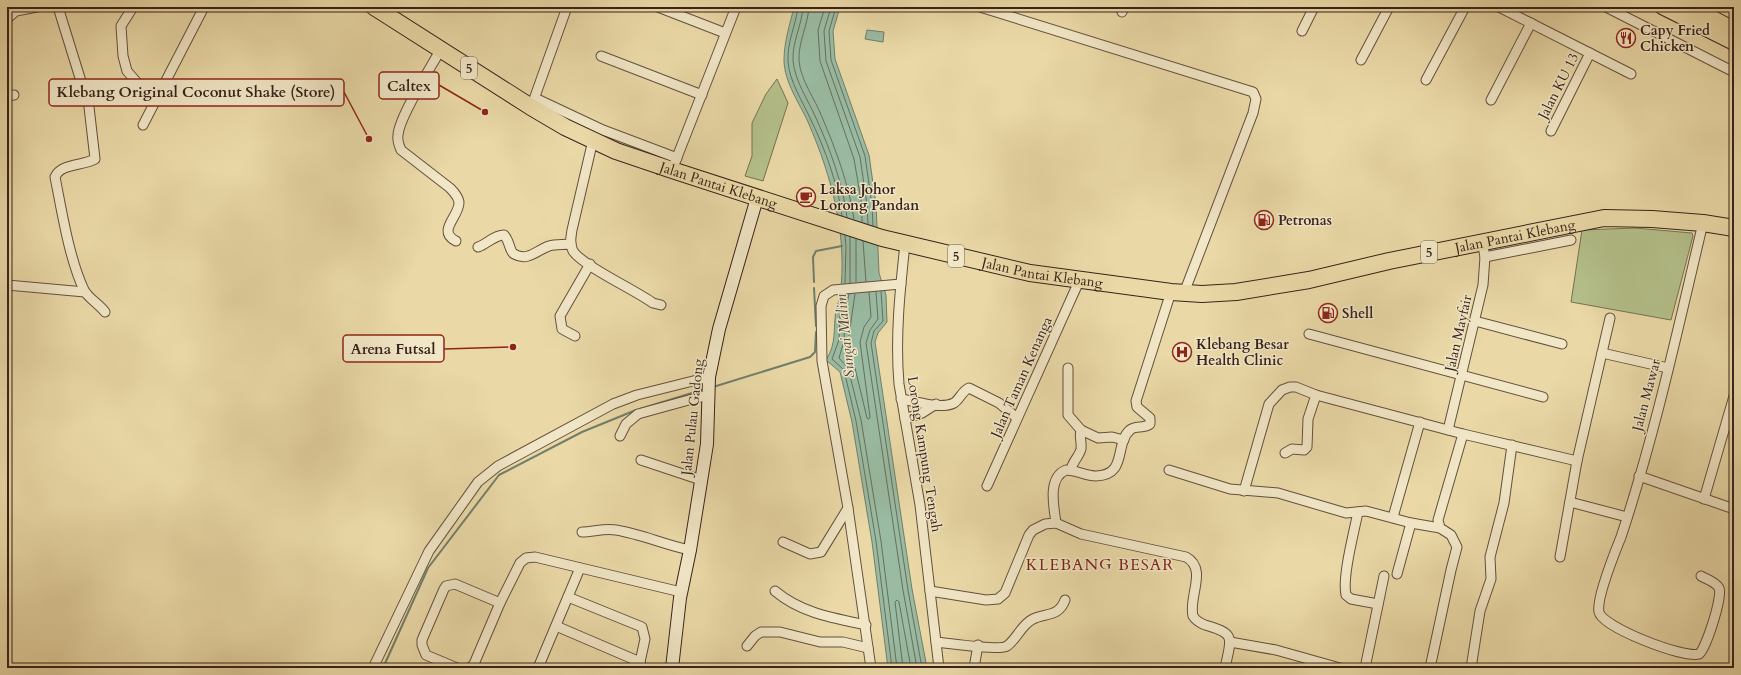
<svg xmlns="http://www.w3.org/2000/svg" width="1741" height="675" font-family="Cardo,serif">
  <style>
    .green { fill: #b4c08a; stroke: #767152 }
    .water { fill: #99bba2; stroke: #727e6c }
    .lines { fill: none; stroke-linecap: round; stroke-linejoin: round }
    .shore { stroke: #686e5e; stroke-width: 1 }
    .stream { stroke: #727e6c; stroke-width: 2 }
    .street-casing { stroke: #64503e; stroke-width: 11 }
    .secondary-casing { stroke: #37221b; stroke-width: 14 }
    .primary-casing { stroke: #37221b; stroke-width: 16 }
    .highway-casing { stroke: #37221b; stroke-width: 18 }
    .street { stroke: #f1e6c6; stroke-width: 9 }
    .secondary { stroke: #f1e6c6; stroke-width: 12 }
    .primary { stroke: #ead9a7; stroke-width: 14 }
    .highway { stroke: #ead9a7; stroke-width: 16 }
    .labels { text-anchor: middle; stroke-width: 3; stroke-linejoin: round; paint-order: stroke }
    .shield { fill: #f1e6c6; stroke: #6f5d4e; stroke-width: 1 }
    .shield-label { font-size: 13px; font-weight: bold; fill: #37221b }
    .poi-label { font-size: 14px; font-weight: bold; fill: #37221b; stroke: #f1e6c6; text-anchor: start }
    .street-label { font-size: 14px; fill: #37221b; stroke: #f1e6c6 }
    .water-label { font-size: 15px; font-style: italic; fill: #50483d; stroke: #f1e6c6 }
    .quarter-label { font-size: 16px; letter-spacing: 1px; fill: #7a1f14; stroke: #f1e6c6 }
    .leader { fill: none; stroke: #8f2418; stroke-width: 1.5 }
    .callout-dot { fill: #8f2418; stroke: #f1e6c6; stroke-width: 1.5 }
    .callout { fill: #f1e6c6; stroke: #8f2418; stroke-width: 1.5 }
    .callout-label { font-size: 15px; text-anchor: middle; font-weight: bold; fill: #37221b }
  </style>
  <rect width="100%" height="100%" fill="#ead9a7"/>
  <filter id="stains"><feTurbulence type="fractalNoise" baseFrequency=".005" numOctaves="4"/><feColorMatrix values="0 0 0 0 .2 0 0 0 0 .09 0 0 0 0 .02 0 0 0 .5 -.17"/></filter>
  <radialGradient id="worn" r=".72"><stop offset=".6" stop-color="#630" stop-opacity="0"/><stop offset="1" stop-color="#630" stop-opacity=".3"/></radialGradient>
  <!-- green -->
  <g class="green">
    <polygon points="777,79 788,103 763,181 745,176 752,156 752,123 766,94"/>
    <polygon points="1635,228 1692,233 1693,236 1671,320 1571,302 1582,230"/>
  </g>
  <!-- water -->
  <g class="water">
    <path d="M794 7H840L833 31 835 59 869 155 876 204 879 273 886 295 887 322 878 333 875 342 912 589 927 668H888L872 542 852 422 840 372 826 360C837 343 833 329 836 310 837 306 839 301 840 296 848 236 832 177 808 122 800 104 784 82 784 60 784 42 790 24 794 7Z"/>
    <polygon points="867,30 884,32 883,42 865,39"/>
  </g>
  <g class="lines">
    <!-- shore -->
    <g class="shore">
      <path d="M798 7C796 25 787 42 788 61 789 81 803 102 811 120 825 149 838 184 842 216"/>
      <path d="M803 7C802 25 792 42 793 61 795 81 808 100 816 118 830 149 843 184 847 217"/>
      <path d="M809 7C808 25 798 42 799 61 801 81 815 99 822 117 836 150 849 185 854 219"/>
      <polyline points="825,7 818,30 820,61 854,159 862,206 862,222"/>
      <polyline points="831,7 824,31 826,61 860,157 867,205 868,224"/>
      <polyline points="836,7 829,31 831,60 865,156 872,205 873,226"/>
      <polyline points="863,241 866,282"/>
      <polyline points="856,282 856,239"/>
      <polyline points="845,283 846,247 845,235"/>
      <polyline points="850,283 850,237"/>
      <polyline points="881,291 883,321 874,331 871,343 908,590 922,668"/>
      <polyline points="876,292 878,319 870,330 866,343 903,590 917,668"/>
      <polyline points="849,294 845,312 844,341 839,358 848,368 861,420 881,541 897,668"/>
      <polyline points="855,294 846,356 855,368 867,418 869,419 870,417 860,342 864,327 871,317 869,292"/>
      <polyline points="844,295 840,312 839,340 832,359 844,370 856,421 876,541 892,668"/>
      <polyline points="903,668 895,602 897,600 899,602 911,668"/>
    </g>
    <!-- stream -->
    <g class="stream">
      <polyline points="814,282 813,257 816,251 842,246"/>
      <polyline points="814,288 816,326"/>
      <polyline points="713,387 810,357 815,352 816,332"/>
      <polyline points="640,409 705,389"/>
      <polyline points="383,668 428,568 499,475 582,432 636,410"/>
    </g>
    <defs>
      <g id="street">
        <path d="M58 7 89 107 95 159C83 166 61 163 55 177 62 212 69 258 84 290 88 298 99 304 105 312"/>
        <polyline points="133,7 121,26 123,56 127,71 141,87 157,98"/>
        <polyline points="658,7 725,33"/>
        <polyline points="980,7 1253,92 1256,99 1253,113 1184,293"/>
        <polyline points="1499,7 1631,74"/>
        <polyline points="1606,7 1734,72"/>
        <polyline points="1122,12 1124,7"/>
        <polyline points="7,19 16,11 37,7"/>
        <polyline points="1302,31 1314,7"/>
        <path d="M441 49C431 67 399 117 398 135 397 141 399 145 401 150L450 188C454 192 458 196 459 202 460 216 436 231 456 241"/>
        <polyline points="601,56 702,95"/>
        <polyline points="1361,60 1389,7"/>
        <polyline points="1426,80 1465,7"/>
        <polyline points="7,96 14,95"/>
        <polyline points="535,98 603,130 677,158"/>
        <polyline points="1491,100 1531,23"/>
        <polyline points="533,102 567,7"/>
        <polyline points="143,125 204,7"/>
        <polyline points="1551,131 1590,53"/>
        <path d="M593 140 572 230C571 237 569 244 573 251 583 266 635 290 653 303L661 305"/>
        <polyline points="672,170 736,7"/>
        <path d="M905 244C900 290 895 337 899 384L920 505 939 668"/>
        <path d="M478 247C487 244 494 235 504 235 510 241 509 251 514 254 528 262 537 250 549 246 556 244 564 245 571 244"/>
        <polyline points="1485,257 1571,240"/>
        <polyline points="7,285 85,292"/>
        <polyline points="1475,321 1562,344"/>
        <polyline points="1309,334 1543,397"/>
        <polyline points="575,336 562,329 560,316 590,264"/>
        <polyline points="1602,353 1668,368"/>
        <path d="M1068 368V415L1081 430C1079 437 1082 442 1081 449 1079 457 1072 462 1071 470"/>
        <path d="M901 399C916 401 940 410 954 403 960 399 962 391 969 388L999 403 1017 418"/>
        <polyline points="905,419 922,413 936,404"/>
        <polyline points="1081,430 1098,438 1112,437 1124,440"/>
        <polyline points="1448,430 1483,285 1485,257 1482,241"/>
        <polyline points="620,436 626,424 638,414 696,398 705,396 709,399"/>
        <polyline points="1285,453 1292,449 1304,450 1307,447 1308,419 1316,395"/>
        <polyline points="641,460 701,480"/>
        <polyline points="1169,470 1230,489 1278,493 1346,513 1366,511 1411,523 1440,528 1451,535 1457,547 1451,570 1430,668"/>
        <polyline points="1639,476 1734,509"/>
        <polyline points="987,486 1080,279"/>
        <polyline points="1244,491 1269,404 1282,390 1290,387 1296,387 1316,395 1463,434 1577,461"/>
        <polyline points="1704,499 1734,396"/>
        <polyline points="1570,502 1627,517"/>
        <path d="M1358 512C1354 532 1342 577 1346 595L1351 599 1378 604"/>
        <polyline points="1393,517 1420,422"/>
        <path d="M1056 523C1054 507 1047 478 1066 470 1076 470 1086 476 1096 476 1128 475 1114 444 1130 430 1135 425 1144 429 1150 424V418L1137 407 1136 401 1171 292"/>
        <polyline points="1440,528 1438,520 1463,434"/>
        <path d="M582 532C593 532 604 528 616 530 641 534 665 545 690 550"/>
        <polyline points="783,542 810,554 821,552 848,508"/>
        <polyline points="1560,557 1577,461 1610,318"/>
        <polyline points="1397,574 1411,523"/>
        <path d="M1701 576C1706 579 1716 582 1719 588 1723 596 1706 649 1699 654 1684 659 1602 627 1599 612 1596 598 1615 552 1621 537 1655 435 1678 328 1703 223"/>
        <path d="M775 591C801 613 833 618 866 625"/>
        <path d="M930 591 986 600 998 599 1005 593 1029 535 1033 530 1045 524 1056 523 1081 534 1186 557C1208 569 1188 597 1193 616 1196 621 1200 623 1205 625 1237 634 1231 638 1225 668"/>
        <polyline points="568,597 642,627 645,639 640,662"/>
        <polyline points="556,626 640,662 642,667"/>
        <path d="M936 642C948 643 1000 651 1007 646 1017 639 1021 625 1033 619 1045 613 1059 617 1065 600"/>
        <polyline points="1230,642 1276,650 1340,668"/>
        <polyline points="747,646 755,636 761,632 780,632 820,642 843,642 868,648"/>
        <polyline points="373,668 429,551 478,482 498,466 613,404 637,395 709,377"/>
        <polyline points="457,668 426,655 422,645 422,640 444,589 446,586 455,584 500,603"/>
        <polyline points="470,668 474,664 500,603 520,563 526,558 535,557 681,592"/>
        <polyline points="538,668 580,568"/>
        <polyline points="871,668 848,508 822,361 821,306 824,296 833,290 901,284"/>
        <polyline points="974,668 978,645"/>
        <polyline points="1365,668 1384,576"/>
        <polyline points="1471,668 1480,611 1491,579 1490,557 1504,503 1512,445"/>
      </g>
      <polyline id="secondary" points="672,668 680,598 690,550 707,444 709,377 719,329 757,198"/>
      <g id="primary">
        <polyline points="1662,7 1734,43"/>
        <polyline points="1692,7 1734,29"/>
      </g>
      <g id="highway">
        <path id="s1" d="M374 7 531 107 565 127 616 151 672 170 882 238 1030 273 1171 292 1202 294 1236 292 1309 280 1389 261 1604 218 1652 219 1703 223 1734 228"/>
      </g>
    </defs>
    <!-- street casing -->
    <use href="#street" class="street-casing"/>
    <!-- secondary casing -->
    <use href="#secondary" class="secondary-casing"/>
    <!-- primary casing -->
    <use href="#primary" class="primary-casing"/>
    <!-- highway casing -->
    <use href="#highway" class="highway-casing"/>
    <!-- street -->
    <use href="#street" class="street"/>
    <!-- secondary -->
    <use href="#secondary" class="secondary"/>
    <!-- primary -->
    <use href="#primary" class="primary"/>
    <!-- highway -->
    <use href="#highway" class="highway"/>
  </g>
  <!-- icons -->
  <defs>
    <symbol id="restaurant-ring" viewBox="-11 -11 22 22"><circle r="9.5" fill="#f1e6c6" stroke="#8f2418" stroke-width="1.5"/><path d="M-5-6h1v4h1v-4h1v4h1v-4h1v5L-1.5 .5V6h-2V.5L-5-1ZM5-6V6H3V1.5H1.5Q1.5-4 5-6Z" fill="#8f2418"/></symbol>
    <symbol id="cafe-ring" viewBox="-11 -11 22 22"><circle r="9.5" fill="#f1e6c6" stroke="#8f2418" stroke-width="1.5"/><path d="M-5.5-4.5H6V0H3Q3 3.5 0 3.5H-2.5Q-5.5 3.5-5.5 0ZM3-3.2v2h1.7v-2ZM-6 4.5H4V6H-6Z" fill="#8f2418"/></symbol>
    <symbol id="fuel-ring" viewBox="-11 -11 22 22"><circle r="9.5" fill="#f1e6c6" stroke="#8f2418" stroke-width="1.5"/><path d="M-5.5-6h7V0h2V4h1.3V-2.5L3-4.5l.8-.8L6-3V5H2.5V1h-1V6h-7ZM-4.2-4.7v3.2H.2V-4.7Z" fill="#8f2418"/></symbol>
    <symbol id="hospital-ring" viewBox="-11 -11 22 22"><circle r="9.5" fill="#f1e6c6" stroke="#8f2418" stroke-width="1.5"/><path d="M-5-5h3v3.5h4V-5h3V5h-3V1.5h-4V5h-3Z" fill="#8f2418"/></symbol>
  </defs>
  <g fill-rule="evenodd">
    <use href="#restaurant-ring" x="1615" y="27" width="22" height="22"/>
    <use href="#cafe-ring" x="795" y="186" width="22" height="22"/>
    <use href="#fuel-ring" x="1253" y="209" width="22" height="22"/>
    <use href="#fuel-ring" x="1317" y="302" width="22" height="22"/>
    <use href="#hospital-ring" x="1171" y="341" width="22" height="22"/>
  </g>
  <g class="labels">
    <!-- shield labels -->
    <g class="shield">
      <rect x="461" y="57" width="16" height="22" rx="3"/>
      <rect x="1421" y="241" width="16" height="22" rx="3"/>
      <rect x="948" y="245" width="16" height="22" rx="3"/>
    </g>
    <g class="shield-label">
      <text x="469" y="73">5</text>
      <text x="1429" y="257">5</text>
      <text x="956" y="261">5</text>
    </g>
    <!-- poi labels -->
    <g class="poi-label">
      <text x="1640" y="35">Capy Fried<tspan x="1640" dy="16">Chicken</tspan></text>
      <text x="820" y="194">Laksa Johor<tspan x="820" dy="16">Lorong Pandan</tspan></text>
      <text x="1278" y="225">Petronas</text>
      <text x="1342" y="318">Shell</text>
      <text x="1196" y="349">Klebang Besar<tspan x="1196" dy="16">Health Clinic</tspan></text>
    </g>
    <!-- street labels -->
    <g class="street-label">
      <text transform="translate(1558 86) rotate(-63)" y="5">Jalan KU 13</text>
      <text dy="5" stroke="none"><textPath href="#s1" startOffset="390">Jalan Pantai Klebang</textPath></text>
      <text dy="5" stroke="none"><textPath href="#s1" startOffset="1206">Jalan Pantai Klebang</textPath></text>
      <text dy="5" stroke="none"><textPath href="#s1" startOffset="726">Jalan Pantai Klebang</textPath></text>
      <text transform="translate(1458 333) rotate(-77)" y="5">Jalan Mayfair</text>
      <text transform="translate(1021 377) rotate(-66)" y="5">Jalan Taman Kenanga</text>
      <text transform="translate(1646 395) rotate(-75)" y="5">Jalan Mawar</text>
      <text transform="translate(692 417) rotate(-84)" y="5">Jalan Pulau Gadong</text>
      <text transform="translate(925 454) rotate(81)" y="5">Lorong Kampung Tengah</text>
    </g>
    <!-- water labels -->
    <g class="water-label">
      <text transform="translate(845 336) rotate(-96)" y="5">Sungai Malim</text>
    </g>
    <!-- quarter labels -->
    <g class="quarter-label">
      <text x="1100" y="570">KLEBANG BESAR</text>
    </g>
  </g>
  <!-- callouts -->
  <path class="leader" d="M485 112L439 85M369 139L344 92M513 347L444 349"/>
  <g class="callout-dot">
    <circle cx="485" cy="112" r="4"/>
    <circle cx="369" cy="139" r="4"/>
    <circle cx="513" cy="347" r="4"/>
  </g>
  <g class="callout">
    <rect x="379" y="72" width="60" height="27" rx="4"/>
    <rect x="49" y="79" width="295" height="27" rx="4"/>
    <rect x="343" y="335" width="101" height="27" rx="4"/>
  </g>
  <g class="callout-label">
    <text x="409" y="91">Caltex</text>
    <text x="196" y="97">Klebang Original Coconut Shake (Store)</text>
    <text x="393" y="354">Arena Futsal</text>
  </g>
  <!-- margin -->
  <rect width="1741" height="675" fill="none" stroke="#ead9a7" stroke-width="24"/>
  <rect x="8" y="8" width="1725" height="659" fill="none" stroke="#37221b" stroke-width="2"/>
  <rect x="12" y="12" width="1717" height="651" fill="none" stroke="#37221b"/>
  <rect width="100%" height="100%" filter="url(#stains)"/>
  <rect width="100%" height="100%" fill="url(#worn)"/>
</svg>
